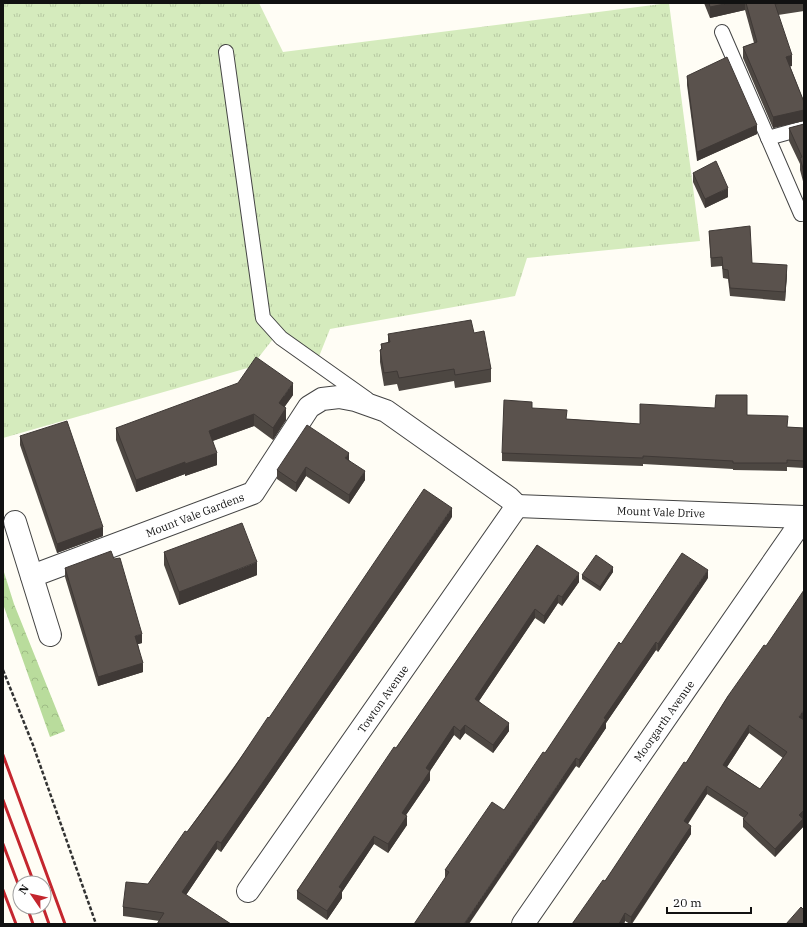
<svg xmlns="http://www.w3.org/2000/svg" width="807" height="927" font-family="'IBM Plex Serif',serif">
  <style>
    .forest { fill: url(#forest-crowns) }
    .park { fill: url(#park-tufts) }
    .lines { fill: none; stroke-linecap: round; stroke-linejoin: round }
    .lane-casing { stroke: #444; stroke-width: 16 }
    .street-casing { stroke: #444; stroke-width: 24 }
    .path { stroke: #333; stroke-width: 2.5; stroke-dasharray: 4 2; stroke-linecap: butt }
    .lane { stroke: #fff; stroke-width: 14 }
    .street { stroke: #fff; stroke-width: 22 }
    .rail { stroke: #c4262e; stroke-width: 3 }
    .wall { fill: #4d4742; fill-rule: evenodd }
    .shaded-wall { fill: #3f3936 }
    .building { fill: #5a524d; stroke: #3f3936; fill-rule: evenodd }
    .labels { text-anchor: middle; stroke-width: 4; stroke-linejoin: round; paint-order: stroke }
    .street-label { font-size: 11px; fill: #111; stroke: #fff }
  </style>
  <defs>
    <pattern id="forest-crowns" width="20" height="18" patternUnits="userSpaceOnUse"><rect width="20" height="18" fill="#b9dc9c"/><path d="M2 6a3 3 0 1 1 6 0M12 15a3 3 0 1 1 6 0" fill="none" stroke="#9ebc85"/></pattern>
    <pattern id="park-tufts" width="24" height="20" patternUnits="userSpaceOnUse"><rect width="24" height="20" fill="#d5ebbd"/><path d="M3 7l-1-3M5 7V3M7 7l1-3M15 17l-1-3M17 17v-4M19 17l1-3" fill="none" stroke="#b6c8a1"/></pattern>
  </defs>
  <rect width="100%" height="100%" fill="#fffdf5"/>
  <!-- forest -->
  <polygon class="forest" points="3,569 14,604 65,731 50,737 3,604"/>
  <!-- park -->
  <polygon class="park" points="3,3 259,3 283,52 669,3 700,241 527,258 515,296 330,329 318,359 280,330 251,367 3,438"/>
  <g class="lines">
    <defs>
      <g id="lane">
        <polyline points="722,32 768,138 804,128"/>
        <polyline points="226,52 263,318 281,338 367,399"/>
        <polyline points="768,138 801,214"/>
      </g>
      <g id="street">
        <polyline points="517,506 804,517"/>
        <polyline points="15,522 50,635"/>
        <polyline points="32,576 253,493 309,407 322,399 339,397 355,400 386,411 509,498 517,506"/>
        <polyline points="248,891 517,506"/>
        <polyline points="523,924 804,518"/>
      </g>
    </defs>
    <!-- lane casing -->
    <use href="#lane" class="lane-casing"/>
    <!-- street casing -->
    <use href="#street" class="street-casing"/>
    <!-- path -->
    <polyline class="path" points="3,670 33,745 96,924"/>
    <!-- lane -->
    <use href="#lane" class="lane"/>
    <!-- street -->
    <use href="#street" class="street"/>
    <!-- rail -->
    <g class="rail">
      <polyline points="3,755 65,924"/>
      <polyline points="3,800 34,883"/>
      <polyline points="3,844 20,889"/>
      <polyline points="3,890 16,924"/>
      <polyline points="27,907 33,924"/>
      <polyline points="43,907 49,924"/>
    </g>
  </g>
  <!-- wall -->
  <g class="wall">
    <polygon points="704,3 804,3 804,11 778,15 792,66 790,66 804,102 804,121 773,128 743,58 743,47 754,43 745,10 710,18"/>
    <polygon points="687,76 757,134 697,161 687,85"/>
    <polygon points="804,124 804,185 800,170 800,164 789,141 789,128"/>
    <polygon points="693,173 728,197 705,208 693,182"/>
    <polygon points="709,231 752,263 787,274 785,301 730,296 728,279 723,278 722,266 711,267"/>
    <polygon points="474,333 491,369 491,382 455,388 454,381 399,391 397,384 384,386 380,362 380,350 381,349 381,344 388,343 388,334"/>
    <polygon points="293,395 284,407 286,420 273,440 254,426 213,441 217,465 185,476 185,474 136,492 116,440 116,428"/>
    <polygon points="532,408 567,419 640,424 747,415 787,427 804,428 804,468 787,467 787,471 733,470 733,469 643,464 643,466 502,461 502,453"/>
    <polygon points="20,436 103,536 57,553 20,445"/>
    <polygon points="349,460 365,480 349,504 306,476 296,492 277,479 277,470"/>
    <polygon points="452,517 221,852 217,849 186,895 160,921 123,916 123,907 148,884 187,832 269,718"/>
    <polygon points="537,545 579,582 562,606 558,603 544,624 535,618 479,701 509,731 493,753 465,733 460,740 454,735 430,771 430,780 406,815 407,825 388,853 374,844 342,892 342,898 327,920 297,899 297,891"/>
    <polygon points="164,552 257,575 179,605 164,565"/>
    <polygon points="65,568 142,643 138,644 143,672 98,686 65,577"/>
    <polygon points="613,572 600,591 582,579 582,575"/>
    <polygon points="708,578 658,652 656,650 606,723 606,728 579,768 576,766 445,878 445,870 504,810 545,753 621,644"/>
    <path d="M728 696 804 720V818L803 819V827L775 857 743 827V819L744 818 707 794 688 824 691 834 632 924H630L625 921 624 924H572L605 881 686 763ZM749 733 783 758 760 789 727 767Z"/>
  </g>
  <!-- shaded-wall -->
  <g class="shaded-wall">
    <polygon points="729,3 745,3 745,10 710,18 710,7"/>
    <polygon points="792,55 792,66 786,68 786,57"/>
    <polygon points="804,110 804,121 773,128 773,117"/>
    <polygon points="757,125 757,134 697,161 697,152"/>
    <polygon points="728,188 728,197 705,208 705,199"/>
    <polygon points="787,265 787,274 785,301 785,292"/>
    <polygon points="293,383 293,395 279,415 279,403"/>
    <polygon points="286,408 286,420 273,440 273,428"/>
    <polygon points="254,414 254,426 209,442 209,431"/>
    <polygon points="217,453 217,465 185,476 185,464"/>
    <polygon points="349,453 349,462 345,458"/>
    <polygon points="185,462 185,474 136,492 136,480"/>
    <polygon points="306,467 306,476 296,492 296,483"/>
    <polygon points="365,471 365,480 349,504 349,495"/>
    <polygon points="452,508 452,517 221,852 221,843"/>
    <polygon points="103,527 103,536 57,553 57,544"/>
    <polygon points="257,562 257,575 179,605 179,592"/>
    <polygon points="613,567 613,572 600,591 600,587"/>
    <polygon points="708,570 708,578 658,652 658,644"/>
    <polygon points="579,573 579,582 562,606 562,597"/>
    <polygon points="558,595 558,603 544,624 544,616"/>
    <polygon points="535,609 535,618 475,707 475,699"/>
    <polygon points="142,634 142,643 135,645 135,636"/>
    <polygon points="656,642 656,650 606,723 606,728 579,768 579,760 604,718"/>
    <polygon points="143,663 143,672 98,686 98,677"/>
    <polygon points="804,710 804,719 799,725 799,717"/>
    <polygon points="509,723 509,731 493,753 493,745"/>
    <polygon points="465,725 465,733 460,740 460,731"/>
    <polygon points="749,725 749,733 723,773 723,765"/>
    <polygon points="454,726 454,735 426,777 426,768"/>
    <polygon points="576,758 576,766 469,924 464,924"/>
    <polygon points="430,771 430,780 402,821 402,813"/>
    <polygon points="707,786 707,794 684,829 684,821"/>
    <polygon points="804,810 803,827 775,857 775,849 799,815"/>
    <polygon points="407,816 407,825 388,853 388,844"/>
    <polygon points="691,826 691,834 631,924 631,917"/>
    <polygon points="374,836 374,844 342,892 342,898 327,920 327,911 339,887"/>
    <polygon points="217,841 217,849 182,901 182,892"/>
    <polygon points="625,913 625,921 624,924 619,924"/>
  </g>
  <!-- building -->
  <g class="building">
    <polygon points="709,3 729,3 710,7"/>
    <polygon points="746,3 783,3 775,4 792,55 786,57 804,102 804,110 773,117 743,47 757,42"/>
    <polygon points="727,57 757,125 697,152 687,76"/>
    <polygon points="804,124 804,172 800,158 802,157 789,128"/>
    <polygon points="716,161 728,188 705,199 693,173"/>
    <polygon points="750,226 752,263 787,265 785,292 730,288 728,270 723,269 722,257 711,258 709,231"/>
    <polygon points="471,320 474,333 484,331 491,369 455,375 454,369 399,378 397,371 384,373 380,350 382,349 381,344 390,342 388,334"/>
    <polygon points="256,357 293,383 279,403 286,408 273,428 254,414 209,431 217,453 185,464 185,462 136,480 116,428 238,383"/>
    <polygon points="716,395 747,395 747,415 788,416 787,427 804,428 804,461 787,460 787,463 733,463 733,461 643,456 643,458 502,453 504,400 532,402 532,408 567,410 566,419 640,424 640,404 715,408"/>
    <polygon points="67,421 103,527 57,544 20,436"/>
    <polygon points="307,425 349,453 345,458 365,471 349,495 306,467 296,483 277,470"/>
    <polygon points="424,489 452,508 221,843 217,841 182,892 231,924 157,924 164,913 123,907 126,882 148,884 185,831 187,832 228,777 268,717 269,718"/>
    <polygon points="242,523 257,562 179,592 164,552"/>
    <polygon points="537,545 579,573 562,597 558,595 544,616 535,609 475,699 509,723 493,745 465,725 460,731 454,726 426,768 430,771 402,813 407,816 388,844 374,836 339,887 342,889 327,911 297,891 394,747 396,748"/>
    <polygon points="111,551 114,559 120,558 142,634 135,636 143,663 98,677 65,568"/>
    <polygon points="682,553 708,570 658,644 656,642 604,718 606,719 579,760 576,758 464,924 414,924 449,872 445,870 492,802 504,810 543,752 545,753 619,642 621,644"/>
    <polygon points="596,555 613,567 600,587 582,575"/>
    <path d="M804 590V710L799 717 804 720V810L799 815 803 819 775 849 743 819 748 813 707 786 684 821 691 826 631 917 625 913 619 924H572L603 880 605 881 684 762 686 763 728 696 764 645 766 646ZM749 725 787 752 760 789 723 765Z"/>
    <polygon points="801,907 804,910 804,924 786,924"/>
  </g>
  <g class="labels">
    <!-- street labels -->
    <g class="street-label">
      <text transform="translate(661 512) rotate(2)" y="4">Mount Vale Drive</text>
      <text transform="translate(195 515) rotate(-21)" y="4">Mount Vale Gardens</text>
      <text transform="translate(383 699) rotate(-55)" y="4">Towton Avenue</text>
      <text transform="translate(664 721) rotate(-55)" y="4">Moorgarth Avenue</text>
    </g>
  </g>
  <!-- border -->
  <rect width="807" height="927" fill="none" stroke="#111111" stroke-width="8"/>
  <!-- north arrow -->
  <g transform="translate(32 895) rotate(304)"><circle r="19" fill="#ffffff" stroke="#a0a0a0"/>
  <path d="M0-3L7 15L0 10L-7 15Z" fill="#c4262e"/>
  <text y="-6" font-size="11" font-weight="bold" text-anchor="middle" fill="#111111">N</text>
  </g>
  <!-- scale -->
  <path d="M667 907v6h84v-6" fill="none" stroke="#111111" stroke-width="2"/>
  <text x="673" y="907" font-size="12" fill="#111111" stroke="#ffffff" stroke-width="3" paint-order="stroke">20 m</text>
</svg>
